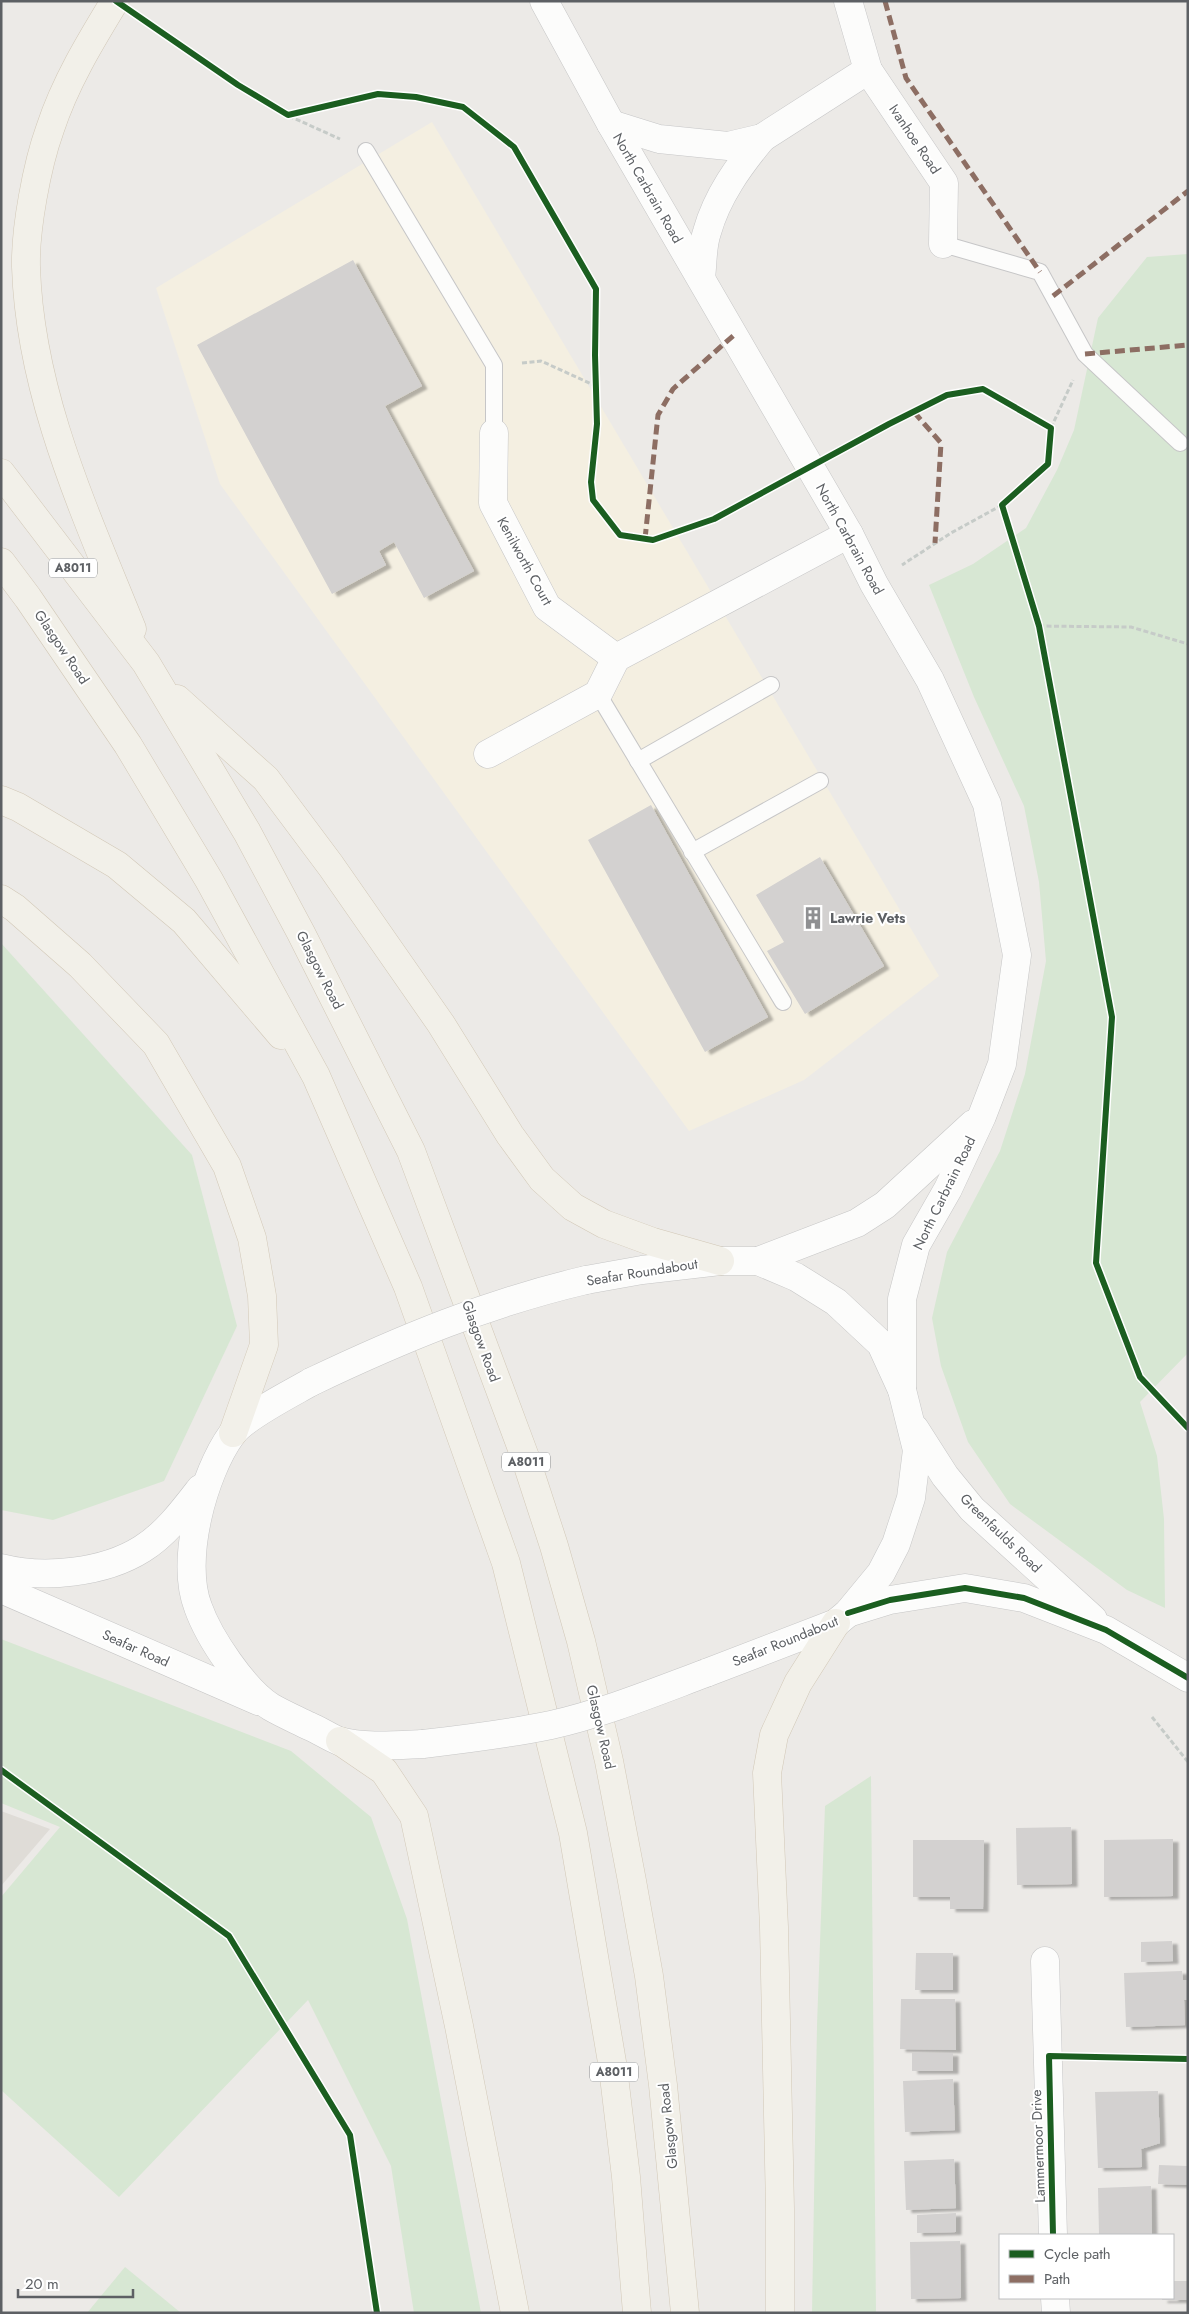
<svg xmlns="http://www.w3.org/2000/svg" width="1189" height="2314" font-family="Jost,sans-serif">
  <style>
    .commercial { fill: #f4efe1 }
    .education { fill: #dfdcd7 }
    .green { fill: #d7e7d3 }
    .building { fill: #d3d1d0; filter: url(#shadow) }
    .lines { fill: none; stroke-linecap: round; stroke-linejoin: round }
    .lane-casing { stroke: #c6c6c7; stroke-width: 18 }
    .street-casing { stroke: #c6c6c7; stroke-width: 29 }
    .secondary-casing { stroke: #c6c6c6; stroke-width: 29 }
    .primary-casing { stroke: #d2c8b7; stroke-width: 29 }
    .path { stroke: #c6cbc8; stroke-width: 3; stroke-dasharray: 5 2.5; stroke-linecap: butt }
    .lane { stroke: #fcfcfb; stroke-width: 16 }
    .street { stroke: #fcfcfb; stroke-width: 28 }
    .secondary { stroke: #fcfcfb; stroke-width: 28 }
    .primary { stroke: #f2f0e9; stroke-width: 28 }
    .secondary-bridge-casing { stroke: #c6c6c6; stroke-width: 29; stroke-linecap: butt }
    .path-bridge { stroke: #c6cbc8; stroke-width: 3; stroke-dasharray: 5 2.5; stroke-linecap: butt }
    .secondary-bridge { stroke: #fcfcfb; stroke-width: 28 }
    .quiet { stroke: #8d6e63; stroke-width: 5; stroke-dasharray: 10 5; stroke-linecap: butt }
    .cycleway-casing { stroke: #fff; stroke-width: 9 }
    .cycleway { stroke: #1b5e20; stroke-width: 6 }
    .labels { text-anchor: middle; stroke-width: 4; stroke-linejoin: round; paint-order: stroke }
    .shield { fill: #fff; stroke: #8e9092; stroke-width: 1 }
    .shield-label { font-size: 12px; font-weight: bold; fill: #5d6064 }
    .street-label { font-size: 14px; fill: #5d6064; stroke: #fff }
    .poi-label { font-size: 14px; font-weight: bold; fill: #5d6064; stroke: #fff; text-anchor: start }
  </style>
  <defs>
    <filter id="shadow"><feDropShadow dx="5.5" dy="3" stdDeviation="1" flood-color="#0004"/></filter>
  </defs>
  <rect width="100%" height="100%" fill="#eceae7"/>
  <!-- commercial -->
  <polygon class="commercial" points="432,122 939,976 804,1080 689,1131 220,484 156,288"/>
  <!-- education -->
  <polygon class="education" points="1,1811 50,1829 1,1886"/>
  <!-- green -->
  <g class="green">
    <polygon points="1188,254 1188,1353 1140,1402 1157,1456 1164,1519 1165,1608 1127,1590 1010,1504 968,1442 941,1366 932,1318 947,1252 1000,1151 1025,1074 1046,961 1039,882 1024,806 974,697 929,585 973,564 1026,528 1057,470 1074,430 1098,318 1147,257"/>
    <polygon points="1,943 192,1155 237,1326 164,1481 53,1520 1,1510"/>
    <polygon points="1,1639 291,1751 371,1817 407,1919 481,2313 414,2313 391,2166 308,2000 119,2197 1,2090 1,1897 60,1827 1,1803"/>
    <polygon points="871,1776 876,2313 812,2313 817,2025 825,1806"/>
    <polygon points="125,2267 181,2313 87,2313"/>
  </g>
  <!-- building -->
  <g class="building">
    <polygon points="353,260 422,386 385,406 474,571 424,598 394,542 379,551 386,565 332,594 197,345"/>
    <polygon points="651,805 768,1017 705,1052 588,840"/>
    <polygon points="820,857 884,966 805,1014 767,951 784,942 756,895"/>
    <polygon points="1071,1827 1072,1884 1017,1885 1016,1828"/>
    <polygon points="1173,1839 1173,1896 1104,1897 1104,1840"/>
    <polygon points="913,1840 984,1840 983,1909 950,1909 950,1897 913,1897"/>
    <polygon points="1172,1941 1173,1961 1141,1962 1141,1942"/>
    <polygon points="916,1953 953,1953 953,1990 915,1990"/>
    <polygon points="1182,1971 1183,1980 1188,1980 1188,2000 1184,2000 1185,2025 1126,2027 1124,1973"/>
    <polygon points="901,1999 955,1999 956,2050 900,2049"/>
    <rect x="912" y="2053" width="41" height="18"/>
    <polygon points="953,2079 955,2130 905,2132 903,2081"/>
    <polygon points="1158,2091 1160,2143 1141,2149 1142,2167 1098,2168 1095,2092"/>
    <polygon points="954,2159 956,2208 906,2210 904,2161"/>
    <polygon points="1159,2165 1188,2166 1188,2185 1158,2184"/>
    <polygon points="1151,2186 1152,2235 1099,2235 1098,2188"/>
    <polygon points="956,2213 956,2232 917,2233 917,2215"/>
    <polygon points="960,2241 961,2298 911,2299 910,2242"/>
    <polygon points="1173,2281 1188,2281 1188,2300 1162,2300 1162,2298 1173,2298"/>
  </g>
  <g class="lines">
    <defs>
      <g id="lane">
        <polyline points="366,151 494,365 494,433"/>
        <polyline points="943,244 1040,272 1085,354 1180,443"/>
        <polyline points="598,694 783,1002"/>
        <polyline points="638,761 771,685"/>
        <polyline points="692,852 820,781"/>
      </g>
      <g id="street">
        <polyline points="868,70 944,183 943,244"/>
        <polyline points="611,124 659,139 728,146 762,138 868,70 848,1"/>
        <path d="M701 278C703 263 702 246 707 232 717 196 739 166 762 138"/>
        <polyline points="494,433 493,503 547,607 616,658 849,534"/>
        <polyline points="488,754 598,694 616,658"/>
        <polyline points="1045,1961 1053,2235"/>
        <polyline points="1055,2298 1056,2313"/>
      </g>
      <g id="secondary">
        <polyline points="544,1 611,124 849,534 874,584 930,680 987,804 1017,955 1002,1064 982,1116 948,1189 916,1245 902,1299 902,1390"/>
        <polyline points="758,1261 857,1223 885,1205 973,1124"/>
        <polyline points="586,1280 642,1270 720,1261 758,1261 796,1277 836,1302 881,1344 902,1390 917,1450 911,1498 896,1544 881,1573 848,1613 836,1623 706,1673"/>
        <path d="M311 1382C292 1393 244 1417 232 1434 203 1474 180 1560 198 1607 209 1638 244 1690 271 1707 283 1714 297 1720 309 1726 319 1730 329 1737 339 1741 363 1748 398 1745 423 1744"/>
        <polyline points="915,1429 945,1476 972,1509 1093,1619"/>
        <path d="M1 1568C44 1579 104 1573 142 1549 165 1535 183 1511 200 1489"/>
        <polyline points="1,1589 258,1701"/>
        <polyline points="848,1613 890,1600 965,1588 1024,1598 1106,1630 1188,1678"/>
      </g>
      <g id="primary">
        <path d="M115 1C90 42 65 83 50 129 37 165 25 229 26 267 30 395 85 512 132 629"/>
        <polyline points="1,473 146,663 247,832 301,933 411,1151 525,1457 554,1546 581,1641 609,1761 632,1881 649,1976 663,2085 685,2313"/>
        <polyline points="1,562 28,598 128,745 209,880 316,1076 408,1287 506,1563 573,1833 613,2068 626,2177 637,2313"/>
        <polyline points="177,699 266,779 331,866 441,1024 510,1135 542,1179 573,1207 604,1224 653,1242 720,1261"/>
        <polyline points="1,800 18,807 117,865 184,921 281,1035"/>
        <polyline points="1,899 15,908 80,965 156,1044 227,1166 252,1238 262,1296 264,1345 233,1433"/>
        <polyline points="340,1741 384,1771 414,1816 459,2026 515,2313"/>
        <polyline points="780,2313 780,2209 774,1927 767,1773 774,1735 798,1683 836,1623"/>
      </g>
    </defs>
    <!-- lane casing -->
    <use href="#lane" class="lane-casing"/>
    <!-- street casing -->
    <use href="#street" class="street-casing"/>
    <!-- secondary casing -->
    <use href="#secondary" class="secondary-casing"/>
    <!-- primary casing -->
    <use href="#primary" class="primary-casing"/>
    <!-- path -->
    <g class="path">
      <polyline points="143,20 238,85 288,115 378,94 416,97 463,107 514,147 596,289 595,355 597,424 591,482 593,500 620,535 653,540 714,519"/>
      <polyline points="289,116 340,139"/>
      <polyline points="522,363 541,361 596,386"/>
      <polyline points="889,424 947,395 983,389 1051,428 1048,464 1002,505 951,533 902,565"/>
      <polyline points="1051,428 1073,380"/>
      <polyline points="1002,505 1039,626 1112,1017 1096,1263 1140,1377 1188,1428"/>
      <polyline points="1039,626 1131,627 1188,644"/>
      <polyline points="1152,1717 1188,1762"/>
      <polyline points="1081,2057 1188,2059"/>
    </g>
    <!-- lane -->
    <use href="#lane" class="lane"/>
    <!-- street -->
    <use href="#street" class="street"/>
    <!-- secondary -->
    <use href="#secondary" class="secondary"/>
    <!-- primary -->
    <use href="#primary" class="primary"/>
    <defs>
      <g id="secondary-bridge">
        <path d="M311 1382C401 1339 488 1303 586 1280"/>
        <path d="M423 1744C466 1739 508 1734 551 1725 604 1713 655 1692 706 1673"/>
      </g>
    </defs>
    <!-- secondary-bridge casing -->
    <use href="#secondary-bridge" class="secondary-bridge-casing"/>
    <!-- path-bridge -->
    <polyline class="path-bridge" points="714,519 889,424"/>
    <!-- secondary-bridge -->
    <use href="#secondary-bridge" class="secondary-bridge"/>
    <!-- quiet -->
    <g class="quiet">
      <polyline points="885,1 906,78 1040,272"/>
      <polyline points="1053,296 1188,191"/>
      <polyline points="1085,354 1188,345"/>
      <polyline points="914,412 941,443 935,543"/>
      <polyline points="645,539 658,415 673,389 734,335"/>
    </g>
    <defs>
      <g id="cycleway">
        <polyline points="116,1 238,85 288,115 378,94 416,97 463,107 514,147 596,289 595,355 597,424 591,482 593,500 620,535 653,540 714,519 889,424 947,395 983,389 1051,428 1048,464 1002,505 1039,626 1112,1017 1096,1263 1140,1377 1188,1428"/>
        <polyline points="848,1613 890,1600 965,1588 1024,1598 1106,1630 1188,1678"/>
        <polyline points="1,1770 229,1936 350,2135 377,2313"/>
        <polyline points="1053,2235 1049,2056 1188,2059"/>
      </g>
    </defs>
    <!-- cycleway casing -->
    <use href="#cycleway" class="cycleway-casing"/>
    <!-- cycleway -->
    <use href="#cycleway" class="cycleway"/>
  </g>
  <!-- icons -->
  <defs>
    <symbol id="building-bare" viewBox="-9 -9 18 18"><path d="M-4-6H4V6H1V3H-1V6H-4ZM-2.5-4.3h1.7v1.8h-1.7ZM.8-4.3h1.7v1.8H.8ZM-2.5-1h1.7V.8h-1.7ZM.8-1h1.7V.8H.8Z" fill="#8f9092" stroke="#fff" stroke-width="2.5" paint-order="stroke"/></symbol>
  </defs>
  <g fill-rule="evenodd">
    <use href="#building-bare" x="797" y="902" width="32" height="32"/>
  </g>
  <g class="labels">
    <!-- shield labels -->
    <g class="shield">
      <rect x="49" y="558.5" width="48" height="19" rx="4"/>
      <rect x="502" y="1452.5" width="48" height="19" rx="4"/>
      <rect x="590" y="2062.5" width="48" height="19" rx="4"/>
    </g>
    <g class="shield-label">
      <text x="73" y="572">A8011</text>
      <text x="526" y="1466">A8011</text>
      <text x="614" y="2076">A8011</text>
    </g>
    <!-- street labels -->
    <g class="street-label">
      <text transform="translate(915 139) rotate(56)" y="5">Ivanhoe Road</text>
      <text transform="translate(648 188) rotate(60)" y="5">North Carbrain Road</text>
      <text transform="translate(850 539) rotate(61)" y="5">North Carbrain Road</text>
      <text transform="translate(525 561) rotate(61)" y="5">Kenilworth Court</text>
      <text transform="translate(62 647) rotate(56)" y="5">Glasgow Road</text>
      <text transform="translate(320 970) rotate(63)" y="5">Glasgow Road</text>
      <text transform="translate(944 1193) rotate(-64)" y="5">North Carbrain Road</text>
      <text transform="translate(642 1272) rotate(-9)" y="5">Seafar Roundabout</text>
      <text transform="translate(481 1341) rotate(70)" y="5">Glasgow Road</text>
      <text transform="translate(1001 1533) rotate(44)" y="5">Greenfaulds Road</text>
      <text transform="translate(785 1641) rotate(-22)" y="5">Seafar Roundabout</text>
      <text transform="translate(136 1648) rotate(24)" y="5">Seafar Road</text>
      <text transform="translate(601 1727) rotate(77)" y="5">Glasgow Road</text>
      <text transform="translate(668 2126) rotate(-96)" y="5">Glasgow Road</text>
      <text transform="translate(1038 2146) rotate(-92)" y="5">Lammermoor Drive</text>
    </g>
    <!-- poi labels -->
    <g class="poi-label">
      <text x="830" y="923">Lawrie Vets</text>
    </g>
  </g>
  <!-- border -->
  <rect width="1189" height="2314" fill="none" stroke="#5d6064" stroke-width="5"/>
  <!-- legend -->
  <rect x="999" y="2234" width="175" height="65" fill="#ffffff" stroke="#bebfc1"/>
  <rect x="1009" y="2250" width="25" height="8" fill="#1b5e20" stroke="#bebfc1"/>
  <text x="1044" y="2259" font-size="15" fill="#5d6064">Cycle path</text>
  <rect x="1009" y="2275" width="25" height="8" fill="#8d6e63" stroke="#bebfc1"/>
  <text x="1044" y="2284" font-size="15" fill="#5d6064">Path</text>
  <!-- scale -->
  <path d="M18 2289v8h115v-8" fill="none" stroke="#5d6064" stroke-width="2.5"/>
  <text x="25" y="2289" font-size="15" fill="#5d6064" stroke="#ffffff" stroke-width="4" paint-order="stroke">20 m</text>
</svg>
